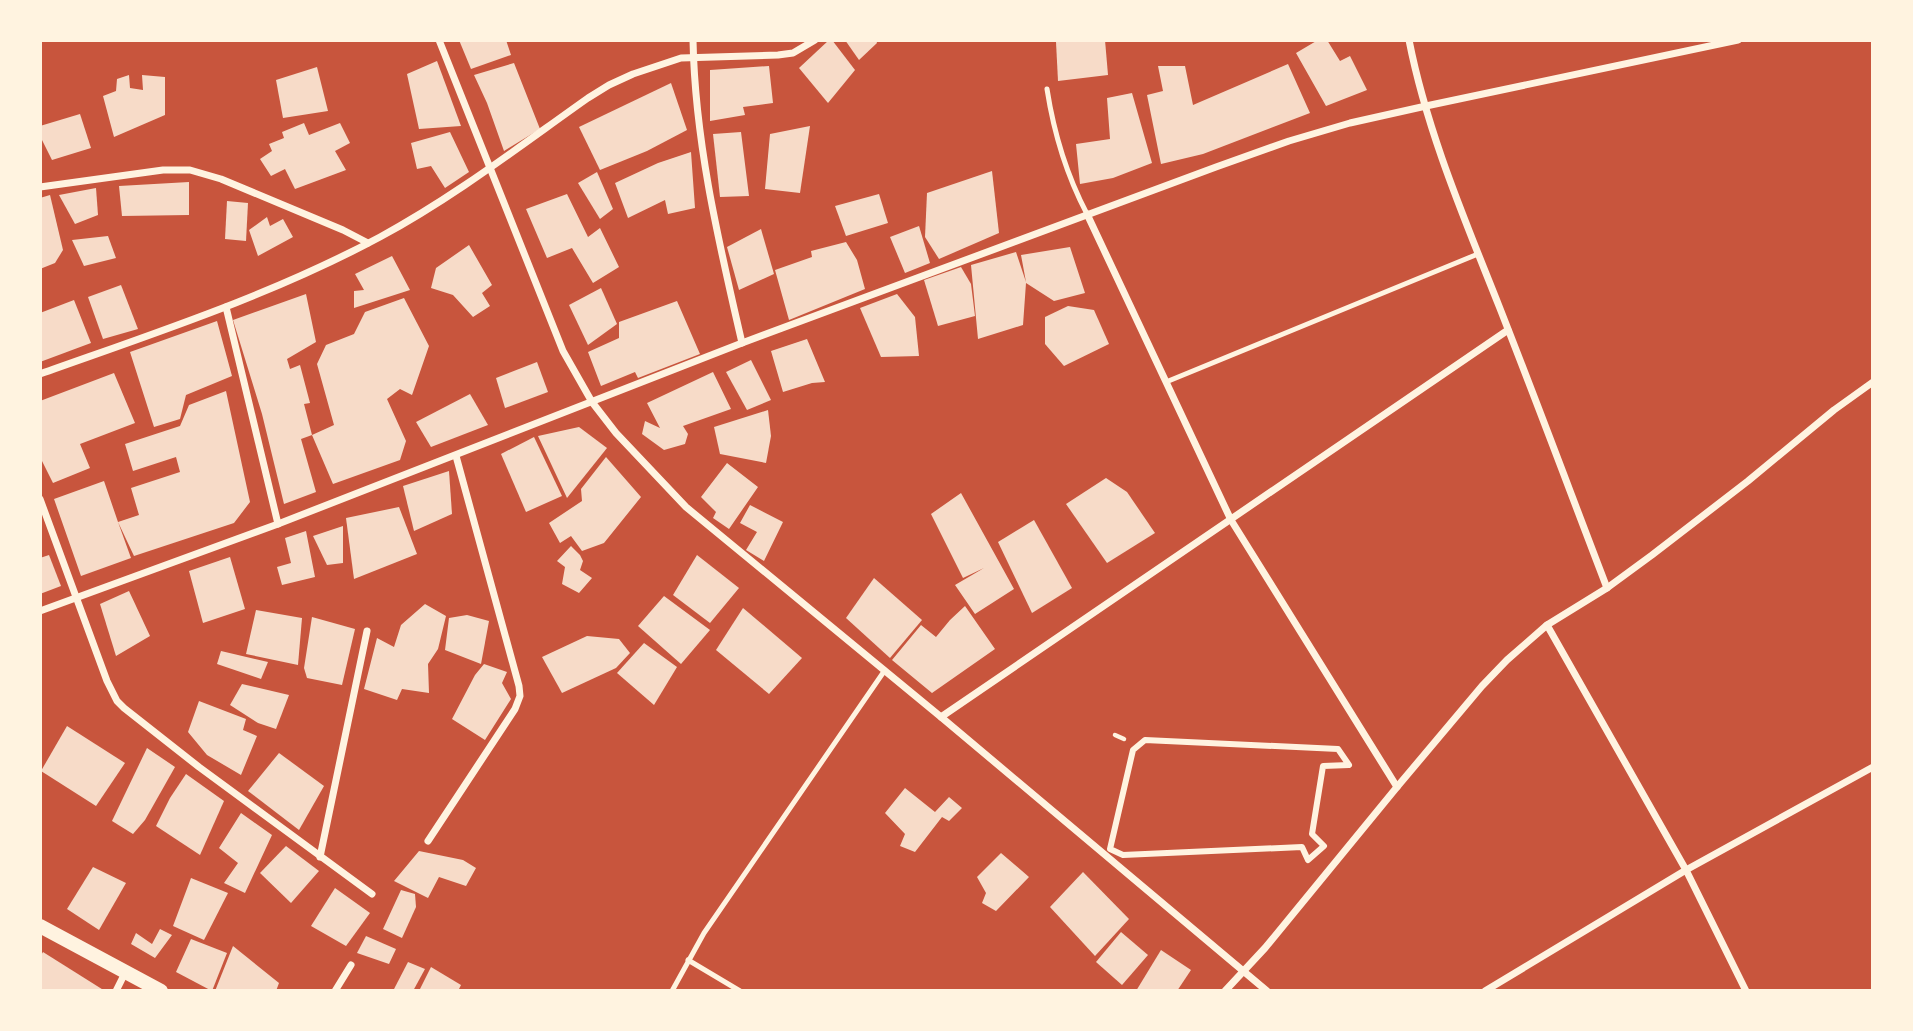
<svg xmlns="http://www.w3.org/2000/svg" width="1913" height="1031" font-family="'Work Sans',sans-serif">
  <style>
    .building { fill: #f7dbc8 }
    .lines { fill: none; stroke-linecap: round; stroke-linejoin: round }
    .path { stroke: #fff3e0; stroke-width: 4.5 }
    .service { stroke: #fff3e0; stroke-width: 5 }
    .pedestrian { stroke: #fff3e0; stroke-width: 6 }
    .minor { stroke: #fff3e0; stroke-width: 7 }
    .secondary { stroke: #fff3e0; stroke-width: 14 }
  </style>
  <rect width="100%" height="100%" fill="#c8553d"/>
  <!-- building -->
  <g class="building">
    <polygon points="459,40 506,40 511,55 471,69"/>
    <polygon points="829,40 832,40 855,70 828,103 799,68"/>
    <polygon points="845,40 876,40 877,43 859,60"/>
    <polygon points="1070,40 1105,40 1108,75 1058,81 1056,42"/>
    <polygon points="1318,40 1327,40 1340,61 1350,56 1367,90 1326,106 1296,53"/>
    <polygon points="437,61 461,126 419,129 407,74"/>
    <polygon points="514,63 540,129 504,151 487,103 474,75"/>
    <polygon points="1288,64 1310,113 1203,154 1161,164 1147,95 1163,91 1158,66 1185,66 1193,105"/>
    <polygon points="769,66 773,103 743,107 745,115 710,121 710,70"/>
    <polygon points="317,67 328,111 283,118 276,80"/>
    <polygon points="129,75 130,88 143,90 142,75 165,77 165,115 114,137 103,96 116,91 117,79"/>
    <polygon points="671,83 687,130 647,151 600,170 579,127"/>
    <polygon points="1132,93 1152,163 1113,178 1080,184 1076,144 1110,139 1107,98"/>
    <polygon points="80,114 91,148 52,160 40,136 40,126"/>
    <polygon points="304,123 309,135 340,123 350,143 335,151 346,170 295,189 285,169 271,176 260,159 272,151 269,144 284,138 282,132"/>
    <polygon points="810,126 800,193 765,189 770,134"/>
    <polygon points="450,132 469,172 445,188 431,166 417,169 411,143"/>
    <polygon points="741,132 749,196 720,197 713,134"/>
    <polygon points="691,152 695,208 668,214 665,200 628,218 615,183 658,163"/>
    <polygon points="992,171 999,233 939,259 925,237 927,193"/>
    <polygon points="597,172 613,209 600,219 578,183"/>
    <polygon points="189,182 189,215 122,216 119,186"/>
    <polygon points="96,188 98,215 75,224 59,195"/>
    <polygon points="567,194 588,237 600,228 619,267 593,283 572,248 547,258 526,209"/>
    <polygon points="879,194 888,223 846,236 835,206"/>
    <polygon points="50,195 63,250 55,263 40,269 40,198"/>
    <polygon points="227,201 248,203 246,241 225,239"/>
    <polygon points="267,217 270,226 283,219 293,237 258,256 249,230"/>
    <polygon points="919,226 930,263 905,273 890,237"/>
    <polygon points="761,229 774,274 739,290 727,247"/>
    <polygon points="108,236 116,258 84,266 72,240"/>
    <polygon points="846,242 857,260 865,289 789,320 775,270 812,257 811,251"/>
    <polygon points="469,245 492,285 482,293 490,306 473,317 453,295 431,288 436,268"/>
    <polygon points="1070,247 1085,293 1054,301 1026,283 1023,325 978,339 971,265 1016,252 1026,282 1021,255"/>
    <polygon points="392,256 410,290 354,308 354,291 364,290 355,274"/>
    <polygon points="961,267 971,284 975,316 938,326 924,280"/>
    <polygon points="121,285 138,329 103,339 88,297"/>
    <polygon points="601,288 617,324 588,345 569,305"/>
    <polygon points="306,294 316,342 287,359 290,369 300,365 310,403 304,404 312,435 301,439 316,492 284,504 262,414 233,320"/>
    <polygon points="897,294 915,317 919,356 881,357 860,308"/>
    <polygon points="404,298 429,346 412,395 400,389 387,399 406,441 400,460 333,484 312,435 334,425 317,364 326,345 354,334 365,312"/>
    <polygon points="74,300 91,343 40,362 40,313"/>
    <polygon points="677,301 700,354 638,378 635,372 601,386 588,352 619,338 619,322"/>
    <polygon points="1068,306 1094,310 1109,344 1064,366 1045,344 1045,317"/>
    <polygon points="217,321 232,376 186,395 180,419 154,427 130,352"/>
    <polygon points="807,339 825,382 812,383 783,392 771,351"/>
    <polygon points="751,360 771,400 747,410 726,372"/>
    <polygon points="537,362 548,392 505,408 496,378"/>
    <polygon points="713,372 731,409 683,426 688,434 685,444 664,450 642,434 645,421 660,428 647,403"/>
    <polygon points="114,373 135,423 80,444 90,468 53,483 40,457 40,401"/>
    <polygon points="226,391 250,502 234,523 134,556 118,522 131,558 81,576 54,499 104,481 118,522 139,515 131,488 180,472 176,457 133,471 125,444 180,426 189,405"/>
    <polygon points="470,394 488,425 431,447 416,422"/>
    <polygon points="768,410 771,436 766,463 720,454 714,427"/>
    <polygon points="579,427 607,448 567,498 538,436"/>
    <polygon points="534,437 562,496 526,512 501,454"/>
    <polygon points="606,457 641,497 604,543 582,551 571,536 560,543 549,523 582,501 581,489"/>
    <polygon points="727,463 758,487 729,529 713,518 716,512 701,497"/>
    <polygon points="449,471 452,514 414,531 403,486"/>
    <polygon points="1106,478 1127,492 1155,533 1107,563 1066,504"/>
    <polygon points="961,493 1014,589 975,614 955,585 984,568 963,578 931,514"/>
    <polygon points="750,505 783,522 764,561 746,550 757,532 740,523"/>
    <polygon points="399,507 417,554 354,579 346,518"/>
    <polygon points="1034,520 1072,588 1032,613 998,542"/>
    <polygon points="343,526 343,563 327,565 313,536"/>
    <polygon points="306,531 315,577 282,585 277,567 291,563 285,538"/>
    <polygon points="571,546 580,555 583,561 580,570 592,578 579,593 562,584 565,567 557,561"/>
    <polygon points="49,555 61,586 40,594 40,558"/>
    <polygon points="697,555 739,588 710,623 673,595"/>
    <polygon points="230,557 245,609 203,623 189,571"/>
    <polygon points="874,578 922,620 890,658 846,618"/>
    <polygon points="129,591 150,636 116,656 100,604"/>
    <polygon points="664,596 710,630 681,664 638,626"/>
    <polygon points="425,604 446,616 438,649 428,664 429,693 402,689 397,700 364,689 377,638 394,647 401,625"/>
    <polygon points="965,606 995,649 932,693 892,660 921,625 936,637 950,620"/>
    <polygon points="743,608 802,658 769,694 716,650"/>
    <polygon points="256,610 302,618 298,665 246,654"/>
    <polygon points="467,615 489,621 481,664 445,650 449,618"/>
    <polygon points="312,617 355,629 342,685 307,678 304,668"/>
    <polygon points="587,636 619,639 630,653 616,668 562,693 542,657"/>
    <polygon points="644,643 677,667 654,705 617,673"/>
    <polygon points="221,651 268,662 261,679 217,664"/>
    <polygon points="484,664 507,672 502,683 511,699 485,740 452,719 475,675"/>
    <polygon points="242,684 289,695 276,729 258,723 230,705"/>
    <polygon points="199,701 246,719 243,730 257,736 241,775 207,755 188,732"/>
    <polygon points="67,726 125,763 96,806 41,771"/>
    <polygon points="147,748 175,767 145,820 133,834 112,821"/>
    <polygon points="279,753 324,786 299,830 248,791"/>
    <polygon points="186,774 224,801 200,855 156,826 170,798"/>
    <polygon points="905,788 935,812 949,797 962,808 949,821 942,817 915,852 900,846 905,834 885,813"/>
    <polygon points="241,813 272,835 245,893 224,883 238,863 219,848"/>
    <polygon points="286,846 319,871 291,903 260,873"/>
    <polygon points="419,851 463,860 476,868 466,886 439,877 428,898 394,881"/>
    <polygon points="1001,853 1029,877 996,911 982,903 986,893 977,877"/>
    <polygon points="93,867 126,883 99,930 67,909"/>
    <polygon points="1083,872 1129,919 1095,956 1050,907"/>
    <polygon points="191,878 228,893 204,940 173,926"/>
    <polygon points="335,888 370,913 346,946 311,926"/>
    <polygon points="401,890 415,894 416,907 402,938 383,929"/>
    <polygon points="160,929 172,935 155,958 131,944 136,933 152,944"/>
    <polygon points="1121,932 1148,955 1122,985 1096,962"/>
    <polygon points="366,936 396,949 389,964 357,953"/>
    <polygon points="191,939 227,953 212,991 176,972"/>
    <polygon points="233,946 279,983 276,991 215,991"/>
    <polygon points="1161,950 1191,970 1177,991 1136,991"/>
    <polygon points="43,952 105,991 40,991 40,957"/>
    <polygon points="408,962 425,969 413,991 393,991"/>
    <polygon points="431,967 461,985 458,991 419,991"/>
  </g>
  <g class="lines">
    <!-- path -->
    <polyline class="path" points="1115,735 1124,739"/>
    <!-- service -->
    <g class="service">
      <path d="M1047 89C1054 134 1066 174 1087 214"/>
      <polyline points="1166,382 1478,254"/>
      <polyline points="688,960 740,991"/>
      <polyline points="672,991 704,933 885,670"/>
    </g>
    <!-- pedestrian -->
    <polygon class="pedestrian" points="1145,740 1338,749 1349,765 1323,766 1312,834 1324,846 1308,860 1302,847 1123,855 1110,849 1133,750"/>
    <!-- minor -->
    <g class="minor">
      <polyline points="439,40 563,351 592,402 616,433 686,507 941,717 1267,991"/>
      <path d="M693 40C695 143 719 243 742 343"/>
      <path d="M1409 40C1427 132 1465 220 1499 306 1536 400 1571 494 1607 588"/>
      <polyline points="40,187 163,170 190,170 221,179 343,230 368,243"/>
      <polyline points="1087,214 1231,520 1397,787"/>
      <polyline points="226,307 278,524"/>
      <path d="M40 374C155 333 272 295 380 237 454 197 520 146 588 98L609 85 633 74 681 58 778 55 793 53 815 40"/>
      <polyline points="40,499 107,681 117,701 124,708 199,767 372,894"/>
      <polyline points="40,611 278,524 742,343 1216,167 1289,141 1350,123 1426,106 1738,40"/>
      <polyline points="1547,625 1686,870 1746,991"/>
      <polyline points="941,717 1508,330"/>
      <polyline points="428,841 515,709 520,696 519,686 456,456"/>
      <polyline points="320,857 367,631"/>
      <polyline points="116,991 126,971"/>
      <polyline points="335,991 351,965"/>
      <polyline points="1225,991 1265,948 1397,787 1482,686 1507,660 1547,625 1607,588 1652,555 1748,481 1834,410 1873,382"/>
      <polyline points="1485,991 1686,870 1873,767"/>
    </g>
    <!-- secondary -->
    <polyline class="secondary" points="40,926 161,991"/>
  </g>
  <!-- border -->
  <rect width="1913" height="1031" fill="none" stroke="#fff3e0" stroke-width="84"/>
</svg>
